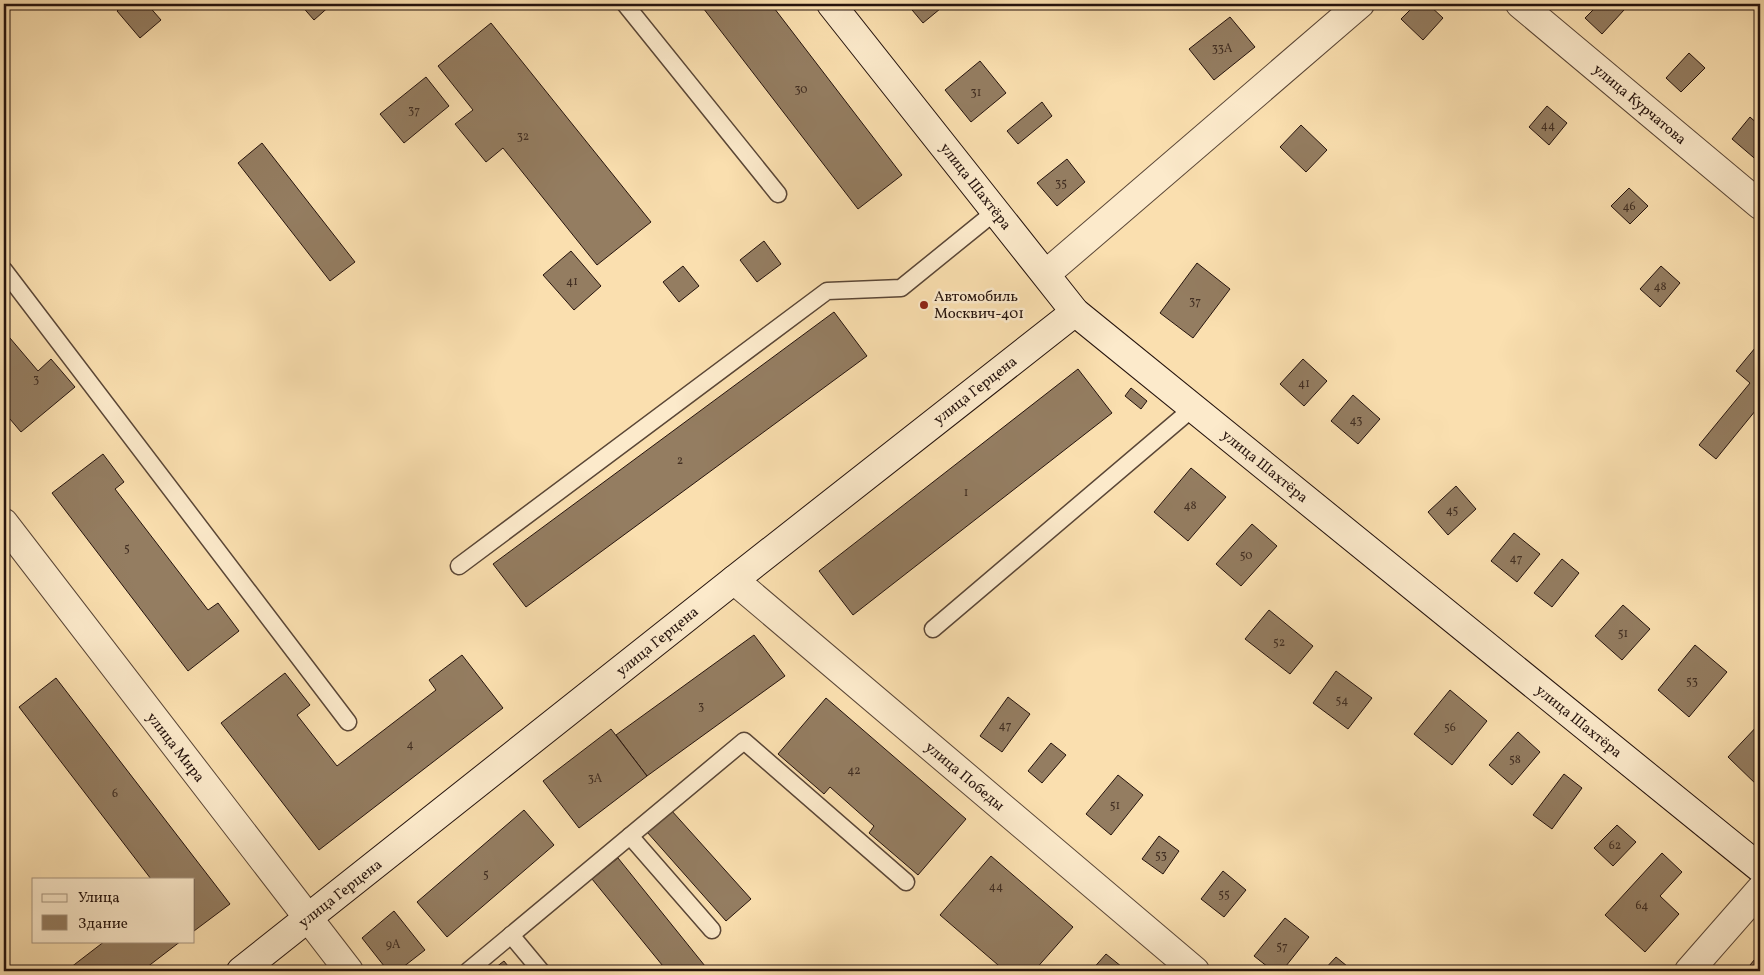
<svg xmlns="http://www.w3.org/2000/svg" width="1764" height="975" font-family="Vollkorn,serif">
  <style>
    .building { fill: #947d61; stroke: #25130d }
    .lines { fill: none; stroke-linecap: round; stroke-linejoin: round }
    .lane-casing { stroke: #5a4636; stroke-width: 19 }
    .street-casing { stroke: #5a4636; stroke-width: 30 }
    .secondary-casing { stroke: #25130d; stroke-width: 30 }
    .lane { stroke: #fceacb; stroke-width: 16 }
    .street { stroke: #fceacb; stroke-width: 28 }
    .secondary { stroke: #fceacb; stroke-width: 28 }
    .poi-dot { fill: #8f2418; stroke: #fceacb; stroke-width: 2 }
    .labels { text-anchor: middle; stroke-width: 5; stroke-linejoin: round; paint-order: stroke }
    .number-label { font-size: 12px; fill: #412e22 }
    .street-label { font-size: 15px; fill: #25130d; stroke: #fceacb }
    .poi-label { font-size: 15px; fill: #25130d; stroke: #fceacb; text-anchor: start }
  </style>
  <rect width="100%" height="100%" fill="#fadfaf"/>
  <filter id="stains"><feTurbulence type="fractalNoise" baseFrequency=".004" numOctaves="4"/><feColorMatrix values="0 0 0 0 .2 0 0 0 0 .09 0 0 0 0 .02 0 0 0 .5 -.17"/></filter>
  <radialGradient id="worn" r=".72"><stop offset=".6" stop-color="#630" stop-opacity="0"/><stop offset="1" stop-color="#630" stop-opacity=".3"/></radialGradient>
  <!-- building -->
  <g class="building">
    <polygon points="125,4 147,4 161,20 140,38 117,11"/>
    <polygon points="300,4 332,4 314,20"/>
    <polygon points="700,4 771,4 902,175 858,209"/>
    <polygon points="907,4 946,4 923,23"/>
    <polygon points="1416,4 1428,4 1443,18 1423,40 1401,19"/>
    <polygon points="1599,4 1617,4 1624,10 1602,34 1585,18"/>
    <polygon points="1230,17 1255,47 1214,80 1189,49"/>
    <polygon points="491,23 651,222 597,265 503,148 486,162 455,124 473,110 438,66"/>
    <polygon points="1689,53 1705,68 1681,92 1666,78"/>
    <polygon points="980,61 1006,93 971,122 945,90"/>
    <polygon points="426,77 449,106 404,143 380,114"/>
    <polygon points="1042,102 1052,116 1018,144 1007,131"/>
    <polygon points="1547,106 1567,123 1549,145 1529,127"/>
    <polygon points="1750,117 1760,126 1760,163 1732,139"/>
    <polygon points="1301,125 1327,150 1306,172 1280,147"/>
    <polygon points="262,143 355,262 330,281 238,163"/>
    <polygon points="1067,159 1085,182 1057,206 1037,183"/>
    <polygon points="1629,188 1648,206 1630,224 1611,206"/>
    <polygon points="764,241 781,264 757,282 740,260"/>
    <polygon points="571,251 601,286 574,310 543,275"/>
    <polygon points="1197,263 1230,289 1193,338 1160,313"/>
    <polygon points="683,266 699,286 679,302 663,282"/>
    <polygon points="1661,266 1680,283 1660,307 1640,289"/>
    <polygon points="834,312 867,356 526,607 493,564"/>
    <polygon points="4,331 38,371 51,359 75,387 21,432 4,412"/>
    <polygon points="1760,342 1760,405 1716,459 1699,445 1750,383 1736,371"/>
    <polygon points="1303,359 1327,381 1304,406 1280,384"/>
    <polygon points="1078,369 1112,413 853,615 819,571"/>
    <polygon points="1131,388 1147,401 1141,409 1125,396"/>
    <polygon points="1353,395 1380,419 1358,444 1331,421"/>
    <polygon points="103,454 124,482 115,489 208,610 218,603 239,631 188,671 52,493"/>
    <polygon points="1191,468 1226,497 1188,541 1154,512"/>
    <polygon points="1456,486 1476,509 1448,535 1428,512"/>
    <polygon points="1252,524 1277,546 1241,586 1216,564"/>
    <polygon points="1514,533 1540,554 1517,582 1491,561"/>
    <polygon points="1562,559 1579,573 1552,607 1534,593"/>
    <polygon points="1623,605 1650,629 1622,660 1595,636"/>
    <polygon points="1269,610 1313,646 1290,674 1245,639"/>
    <polygon points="754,635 785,676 647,776 616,735"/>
    <polygon points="1695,645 1727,672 1689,717 1658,690"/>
    <polygon points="462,655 503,708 319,850 221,723 285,673 310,705 297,715 337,766 436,690 429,680"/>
    <polygon points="1336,671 1372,698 1348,729 1313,703"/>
    <polygon points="56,678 230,904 194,931 194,879 151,879 19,707"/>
    <polygon points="1450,690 1487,721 1452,765 1414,734"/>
    <polygon points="1008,697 1030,714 1002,752 980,736"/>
    <polygon points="826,698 966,819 918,875 869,833 874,826 830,787 824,794 778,754"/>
    <polygon points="1760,723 1760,785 1759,787 1728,757"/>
    <polygon points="611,729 647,776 579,828 543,781"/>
    <polygon points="1518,732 1540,752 1512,785 1489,765"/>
    <polygon points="1051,743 1066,755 1042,783 1028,771"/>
    <polygon points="1564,774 1582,788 1552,829 1533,815"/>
    <polygon points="1118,775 1143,795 1111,835 1086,814"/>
    <polygon points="524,810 554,845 447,937 417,902"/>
    <polygon points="671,810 751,899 726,921 647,832"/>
    <polygon points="1617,825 1636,842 1613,866 1594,848"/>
    <polygon points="1159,836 1179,851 1163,874 1142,859"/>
    <polygon points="1662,853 1682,872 1660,896 1679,914 1645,952 1605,915"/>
    <polygon points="991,856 1073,927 1034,971 1005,971 940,915"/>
    <polygon points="618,858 705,966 698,971 667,971 592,879"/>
    <polygon points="1223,871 1246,890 1224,917 1201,899"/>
    <polygon points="394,911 425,950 398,971 388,971 362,938"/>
    <polygon points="1285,918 1309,937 1282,971 1273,971 1254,956"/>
    <polygon points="105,941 181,941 142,971 66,971"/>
    <polygon points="1760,953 1760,971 1745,971"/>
    <polygon points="1106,954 1127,971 1091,971"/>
    <polygon points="1336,957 1353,971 1323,971"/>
    <polygon points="504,961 512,971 491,971"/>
  </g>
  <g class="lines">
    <defs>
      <g id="lane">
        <polyline points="625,4 778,194"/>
        <polyline points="4,270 348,722"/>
        <polyline points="459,566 827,291 901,288 996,211"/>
        <polyline points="933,629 1193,408"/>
        <polyline points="630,836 712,930"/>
        <polyline points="511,935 541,971"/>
        <polyline points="468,971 744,741 906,882"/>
      </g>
      <g id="street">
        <polyline points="1520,4 1760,205"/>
        <polyline points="1046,274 1360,4"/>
        <polyline points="4,523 349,971"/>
        <polyline points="734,580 1195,971"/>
        <polyline points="1689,971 1760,890"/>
      </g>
      <g id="secondary">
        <polyline points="831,4 1075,312 1760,868"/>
        <polyline points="241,971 734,580 1075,312"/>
      </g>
    </defs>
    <!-- lane casing -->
    <use href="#lane" class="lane-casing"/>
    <!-- street casing -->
    <use href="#street" class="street-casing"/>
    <!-- secondary casing -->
    <use href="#secondary" class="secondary-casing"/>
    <!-- lane -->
    <use href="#lane" class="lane"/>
    <!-- street -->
    <use href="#street" class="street"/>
    <!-- secondary -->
    <use href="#secondary" class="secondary"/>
  </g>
  <!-- markers -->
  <circle class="poi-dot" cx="924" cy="305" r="5"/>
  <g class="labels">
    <!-- number labels -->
    <g class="number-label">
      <text x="1222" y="52">33А</text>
      <text x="801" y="93">30</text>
      <text x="976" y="96">31</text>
      <text x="414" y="114">37</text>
      <text x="1548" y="129">44</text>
      <text x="523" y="140">32</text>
      <text x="1061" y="187">35</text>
      <text x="1629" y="210">46</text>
      <text x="572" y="285">41</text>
      <text x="1660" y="290">48</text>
      <text x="1195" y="305">37</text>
      <text x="36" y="383">3</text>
      <text x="1304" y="387">41</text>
      <text x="1356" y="424">43</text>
      <text x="680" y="464">2</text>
      <text x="966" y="496">1</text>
      <text x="1190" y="509">48</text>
      <text x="1452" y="514">45</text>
      <text x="127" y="552">5</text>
      <text x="1246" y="559">50</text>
      <text x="1516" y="562">47</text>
      <text x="1623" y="637">51</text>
      <text x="1279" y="646">52</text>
      <text x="1692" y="685">53</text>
      <text x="1342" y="704">54</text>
      <text x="701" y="710">3</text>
      <text x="1005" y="729">47</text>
      <text x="1450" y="731">56</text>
      <text x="410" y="748">4</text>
      <text x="1515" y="763">58</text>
      <text x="854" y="774">42</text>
      <text x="595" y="782">3А</text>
      <text x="115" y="797">6</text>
      <text x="1115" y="809">51</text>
      <text x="1615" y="849">62</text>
      <text x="1161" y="859">53</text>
      <text x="486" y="878">5</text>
      <text x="996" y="890">44</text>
      <text x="1224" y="898">55</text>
      <text x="1642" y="909">64</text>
      <text x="393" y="948">9А</text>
      <text x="1282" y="950">57</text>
    </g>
    <!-- street labels -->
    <g class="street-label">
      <text transform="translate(1640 104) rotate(40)" y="5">улица Курчатова</text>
      <text transform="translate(976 186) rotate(52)" y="5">улица Шахтёра</text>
      <text transform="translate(975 390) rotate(-38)" y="5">улица Герцена</text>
      <text transform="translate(1265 466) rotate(39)" y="5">улица Шахтёра</text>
      <text transform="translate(657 641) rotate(-39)" y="5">улица Герцена</text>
      <text transform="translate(1579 721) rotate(39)" y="5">улица Шахтёра</text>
      <text transform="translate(176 747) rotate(52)" y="5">улица Мира</text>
      <text transform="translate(965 776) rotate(40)" y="5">улица Победы</text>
      <text transform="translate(340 893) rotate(-38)" y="5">улица Герцена</text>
    </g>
    <!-- poi labels -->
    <g class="poi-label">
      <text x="934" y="301">Автомобиль<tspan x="934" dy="17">Москвич-401</tspan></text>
    </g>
  </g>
  <!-- margin -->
  <rect width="1764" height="975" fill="none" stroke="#fadfaf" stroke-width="20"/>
  <rect x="5" y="5" width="1754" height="965" fill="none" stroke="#25130d" stroke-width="2.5"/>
  <rect x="10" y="10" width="1744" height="955" fill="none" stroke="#25130d"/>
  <!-- legend -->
  <rect x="32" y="878" width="162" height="65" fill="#fceacb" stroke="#a6947f"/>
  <rect x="42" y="894" width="25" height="8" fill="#fceacb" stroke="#a6947f"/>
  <text x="78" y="902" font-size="15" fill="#25130d">Улица</text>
  <rect x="42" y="915" width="25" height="15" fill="#947d61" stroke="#a6947f"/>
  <text x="78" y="928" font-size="15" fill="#25130d">Здание</text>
  <rect width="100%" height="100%" filter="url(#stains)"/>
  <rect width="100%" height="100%" fill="url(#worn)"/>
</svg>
